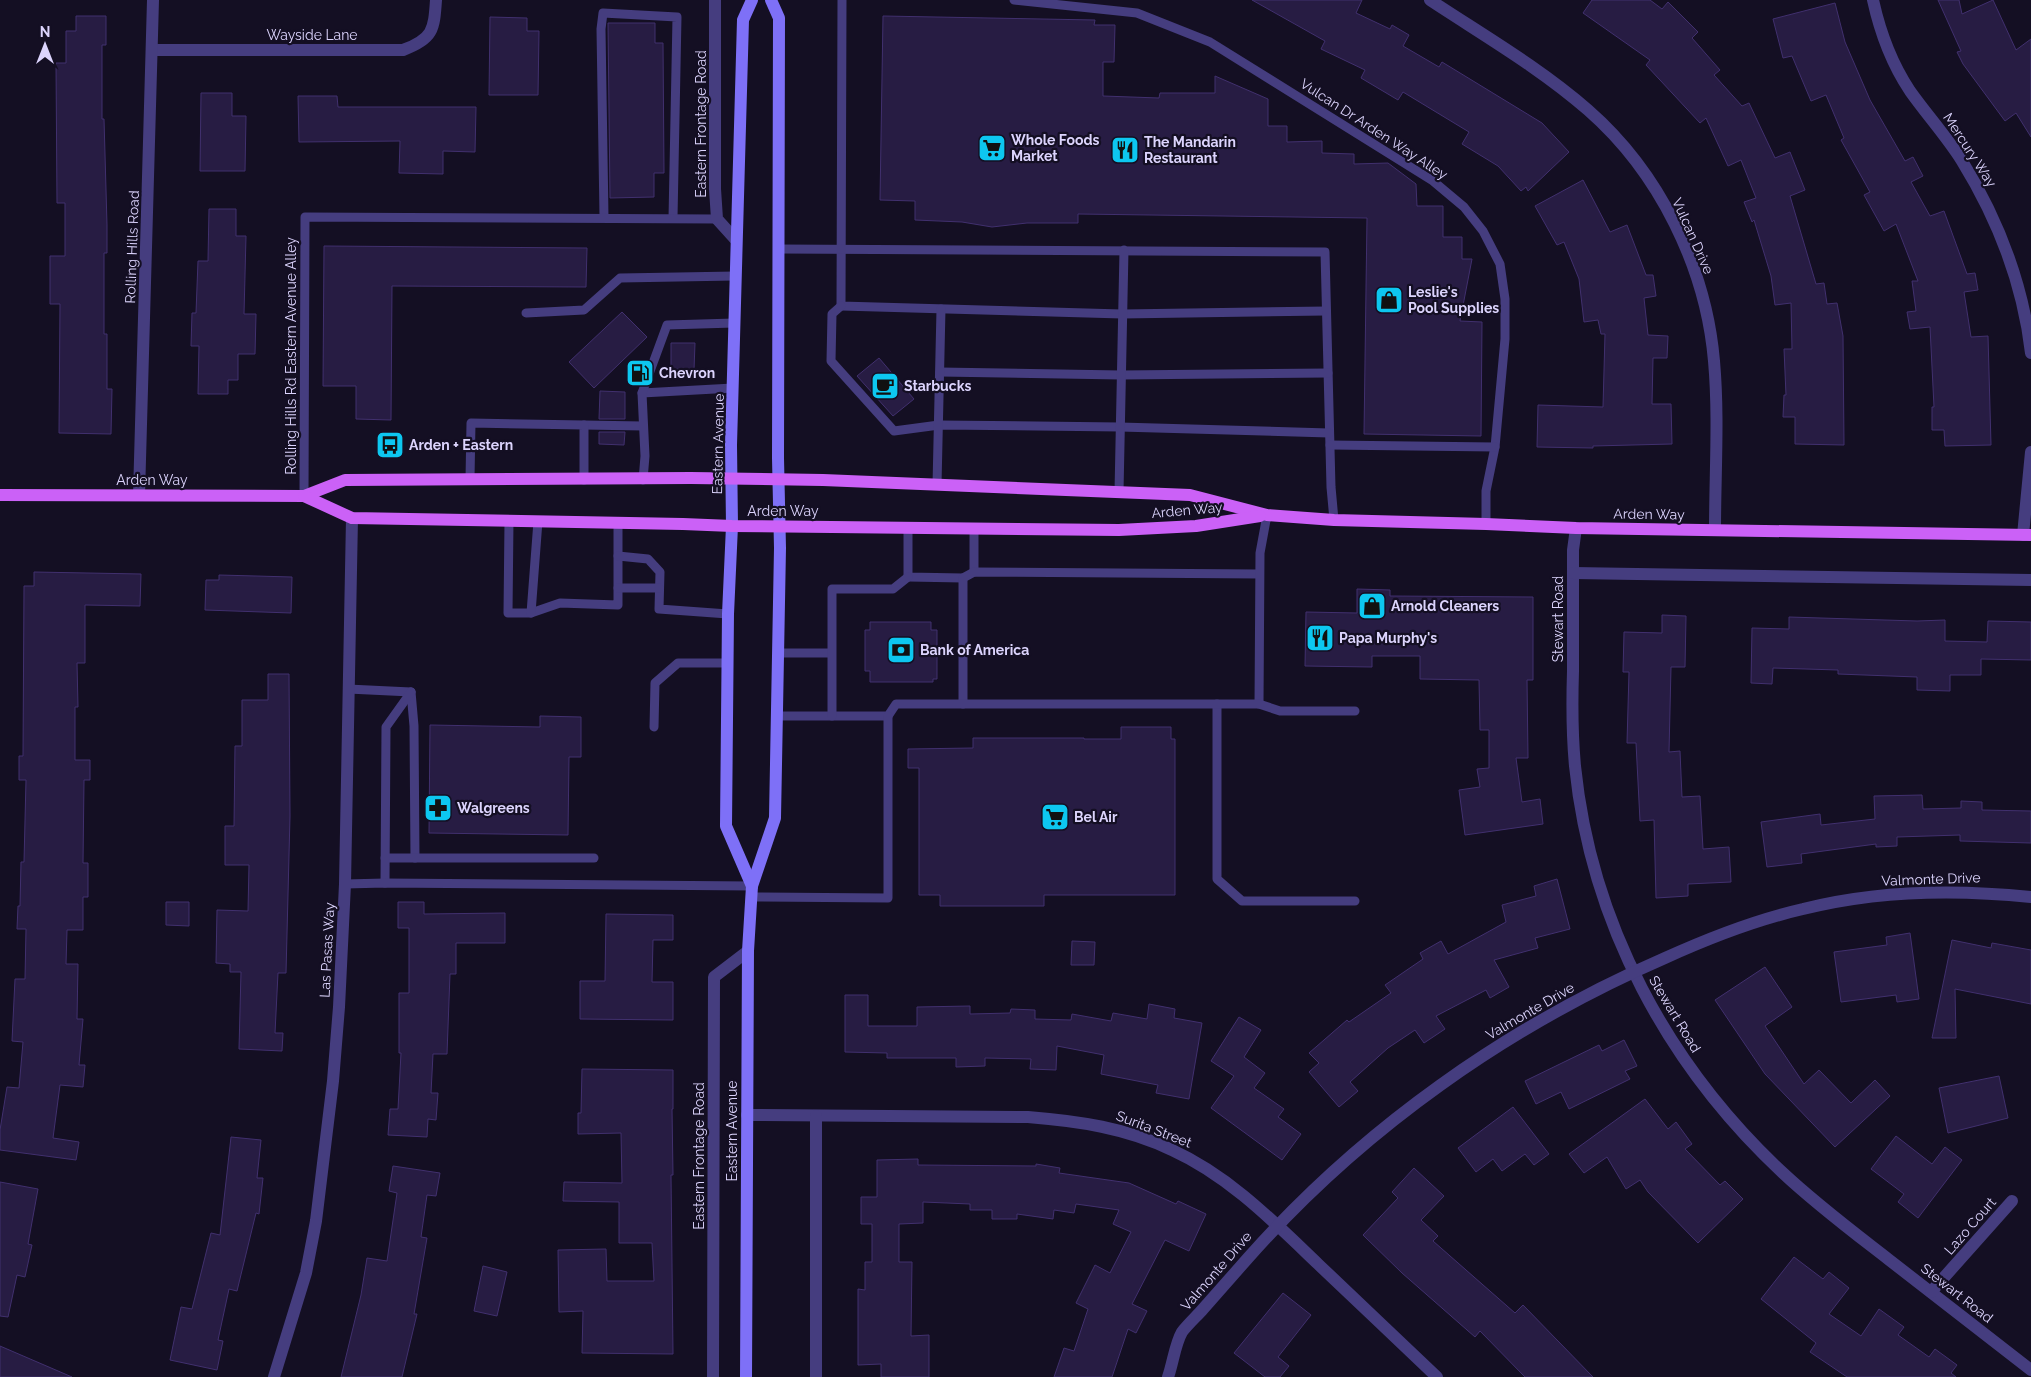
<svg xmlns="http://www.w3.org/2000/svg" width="2031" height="1377" font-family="Raleway,sans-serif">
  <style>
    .building { fill: #271c43; stroke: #41306e }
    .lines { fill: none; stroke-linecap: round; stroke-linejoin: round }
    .lane { stroke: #453d7f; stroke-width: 9 }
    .street { stroke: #453d7f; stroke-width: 12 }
    .secondary { stroke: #7e70f7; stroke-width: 12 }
    .primary { stroke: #cb61f7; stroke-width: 12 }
    .labels { text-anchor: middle; stroke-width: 4.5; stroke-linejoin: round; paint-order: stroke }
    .street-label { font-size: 14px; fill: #dcd4fd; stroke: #140f23 }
    .poi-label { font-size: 14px; font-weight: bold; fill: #dcd4fd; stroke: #140f23; text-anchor: start }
  </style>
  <rect width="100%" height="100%" fill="#140f23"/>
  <!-- building -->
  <g class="building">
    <polygon points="1252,0 1362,0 1356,13 1390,29 1392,25 1409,35 1403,46 1439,67 1442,62 1542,123 1569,152 1528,191 1526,187 1521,191 1498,166 1462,144 1469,132 1403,92 1398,100 1361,78 1365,70 1321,49 1325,41"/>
    <polygon points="1592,0 1650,0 1662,9 1668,2 1698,32 1692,38 1720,70 1714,75 1742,106 1749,103 1775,158 1790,152 1805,190 1790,196 1816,284 1824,283 1827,304 1837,303 1843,336 1844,445 1795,444 1795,417 1783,417 1784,395 1786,395 1784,349 1792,349 1791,303 1775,305 1771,276 1754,220 1752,222 1744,202 1756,198 1741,160 1728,166 1706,118 1700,123 1646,65 1650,60 1583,13"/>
    <polygon points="1938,0 1959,0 1962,14 1993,0 2016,50 2031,39 2031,137 2016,113 2005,121 1963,64 1957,52 1961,51"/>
    <polygon points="1835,3 1845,42 1870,100 1905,161 1913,157 1923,176 1911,182 1930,216 1944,211 1967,274 1975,273 1978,290 1964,292 1971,337 1988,336 1991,445 1945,446 1944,430 1932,430 1932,407 1934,407 1930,327 1910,329 1907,312 1916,311 1912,281 1918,281 1896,224 1884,231 1864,195 1870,192 1841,140 1844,138 1826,95 1811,101 1792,56 1783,58 1773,19"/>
    <polygon points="76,16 106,16 106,45 102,45 102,119 104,119 107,225 107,253 104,253 104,334 107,334 107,389 112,389 111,434 59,433 60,304 50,304 50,256 65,256 65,203 57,203 56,63 66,63 66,31 76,31"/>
    <polygon points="883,16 1095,20 1094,25 1115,25 1114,62 1103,62 1103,96 1159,98 1160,93 1215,93 1215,76 1268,99 1268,126 1287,126 1287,142 1322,141 1322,153 1354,154 1354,164 1388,163 1416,184 1417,206 1443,206 1443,237 1462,237 1462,259 1472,259 1460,321 1482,322 1481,436 1364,434 1367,218 1078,214 1078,223 1027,223 992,227 962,222 915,220 915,201 880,200"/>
    <polygon points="490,17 527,18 527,31 539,31 538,95 489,95"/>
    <polygon points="608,23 655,23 655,43 663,43 664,173 654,173 654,197 610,198"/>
    <polygon points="201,93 232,93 232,116 246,116 245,171 200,171"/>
    <polygon points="298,96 337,96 338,107 476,107 475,152 443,151 443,174 399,173 400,141 299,142"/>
    <polygon points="1583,180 1610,232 1627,225 1646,275 1653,275 1656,296 1644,298 1648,335 1668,336 1667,358 1653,358 1652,404 1671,404 1672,444 1593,446 1593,448 1537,447 1538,405 1603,407 1605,334 1601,334 1598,320 1584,322 1579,279 1564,242 1557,245 1535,206"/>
    <polygon points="209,209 236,209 236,236 246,236 244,314 256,314 255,354 238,354 238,380 228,380 228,394 198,394 199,346 191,346 192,313 196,313 198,261 208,261"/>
    <polygon points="324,246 587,248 586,287 392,286 391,420 356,419 356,386 323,386"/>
    <polygon points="622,312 647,337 594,388 569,362"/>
    <polygon points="671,343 695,343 694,370 671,369"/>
    <polygon points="879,358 914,399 893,416 857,376"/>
    <polygon points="600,391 625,392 625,419 599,419"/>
    <polygon points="599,432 625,432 624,445 599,444"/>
    <polygon points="34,572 141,574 140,606 85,605 85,663 77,663 78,707 75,707 75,760 90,760 90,780 84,780 83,863 88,863 88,897 83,897 83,930 67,930 66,964 78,964 77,1019 83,1019 79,1065 85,1065 83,1087 60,1085 53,1138 79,1142 76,1160 0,1150 0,1130 7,1087 19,1088 23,1042 12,1041 15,979 25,979 26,929 17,929 18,906 20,906 21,862 24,862 26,780 19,780 19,756 23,756 24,586 34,586"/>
    <polygon points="219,575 292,577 291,613 205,610 206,580 219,580"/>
    <polygon points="1357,589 1390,590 1390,596 1533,597 1533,680 1527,680 1528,758 1516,758 1522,802 1540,799 1543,824 1465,835 1459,790 1480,787 1477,769 1489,768 1489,730 1480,730 1479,680 1420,679 1420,656 1372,656 1372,667 1305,666 1306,612 1357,613"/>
    <polygon points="1662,615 1686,616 1685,667 1671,667 1669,752 1680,751 1682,797 1700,796 1703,849 1729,847 1731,882 1688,884 1688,896 1656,898 1654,820 1640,821 1636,743 1627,743 1629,672 1623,672 1624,632 1662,633"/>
    <polygon points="1789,617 1917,621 1945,620 1945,641 1987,642 1988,621 2031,622 2031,660 1981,659 1981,675 1950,675 1950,691 1917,690 1917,677 1838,674 1838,670 1773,668 1772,684 1751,683 1752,628 1789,629"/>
    <polygon points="870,622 931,622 931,630 937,630 937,679 933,679 933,682 870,682 870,671 865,671 865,630 870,630"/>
    <polygon points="268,674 289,674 290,816 286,973 278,973 275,1033 283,1033 282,1051 239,1049 241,972 230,972 230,964 216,963 217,910 248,911 249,865 225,865 225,826 234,826 235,746 242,746 242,700 268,700"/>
    <polygon points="540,716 581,717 581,757 569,757 568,835 429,833 430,725 540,727"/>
    <polygon points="1121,727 1171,727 1171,739 1175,739 1175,895 1044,895 1044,906 940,906 940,895 919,895 919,768 908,768 908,749 973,748 973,738 1084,738 1084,739 1121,739"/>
    <polygon points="1922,795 1923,809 1961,808 1961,801 1982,802 1982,810 2031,811 2031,843 1960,841 1960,835 1897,837 1897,846 1876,847 1876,844 1801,854 1802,863 1767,867 1761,822 1820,814 1821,825 1875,819 1874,796"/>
    <polygon points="1557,879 1570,929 1535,938 1538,948 1494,960 1509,987 1490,998 1486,990 1436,1016 1445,1029 1424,1043 1415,1030 1388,1048 1350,1082 1358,1091 1339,1107 1309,1072 1319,1063 1309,1053 1347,1020 1349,1022 1391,993 1385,985 1423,959 1420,953 1441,941 1448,954 1506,922 1502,905 1536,896 1534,886"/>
    <polygon points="166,902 189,902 189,926 166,925"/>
    <polygon points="398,902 424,902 424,914 505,913 505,943 456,943 456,974 450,974 447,1054 433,1054 431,1093 438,1093 436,1120 428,1119 427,1137 388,1135 390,1109 398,1109 401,1053 399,1053 399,993 409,993 409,928 398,928"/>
    <polygon points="606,914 673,915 673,940 653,940 652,982 673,982 673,1020 580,1019 580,981 605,981"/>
    <polygon points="1910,933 1919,999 1897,1002 1896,995 1841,1002 1834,952 1887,945 1886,937"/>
    <polygon points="1952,940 1991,948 1992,943 2031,950 2031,1004 1955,989 1956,1038 1932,1038"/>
    <polygon points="1072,941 1095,942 1094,965 1071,965"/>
    <polygon points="1765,967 1792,1007 1765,1026 1804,1084 1819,1070 1851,1103 1875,1080 1890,1096 1835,1147 1765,1074 1715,1000"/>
    <polygon points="845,995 868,995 868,1026 917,1026 917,1007 970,1006 970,1014 1010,1013 1011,1009 1035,1010 1035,1019 1071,1020 1072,1014 1111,1021 1113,1013 1147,1019 1149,1004 1175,1009 1174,1018 1202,1023 1189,1099 1156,1093 1158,1085 1101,1074 1104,1055 1057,1046 1056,1070 1030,1069 1031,1059 985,1058 985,1066 956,1067 956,1058 887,1058 887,1053 845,1052"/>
    <polygon points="1239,1017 1261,1030 1244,1057 1265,1073 1254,1088 1284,1109 1278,1117 1301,1134 1282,1160 1211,1108 1234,1076 1211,1061"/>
    <polygon points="1624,1040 1637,1066 1625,1071 1630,1079 1569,1109 1561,1092 1536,1104 1525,1081 1599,1045 1602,1051"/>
    <polygon points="582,1069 673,1070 673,1109 672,1109 673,1175 671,1175 673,1354 582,1353 583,1311 559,1312 558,1250 606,1249 607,1281 654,1281 652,1243 619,1243 619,1202 563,1201 564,1182 622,1183 621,1133 578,1134 578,1113 581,1113"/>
    <polygon points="1999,1076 2008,1118 1948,1133 1939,1088"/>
    <polygon points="1645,1099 1668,1129 1676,1122 1692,1144 1685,1149 1720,1185 1725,1181 1743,1199 1698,1243 1648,1192 1640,1180 1626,1189 1607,1157 1584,1173 1569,1154"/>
    <polygon points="1513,1107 1549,1154 1534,1165 1525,1154 1502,1171 1493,1159 1476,1172 1458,1148"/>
    <polygon points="1896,1136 1932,1164 1945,1147 1962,1160 1918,1218 1898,1202 1904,1194 1871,1169"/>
    <polygon points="231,1137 261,1140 257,1178 263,1178 259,1214 256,1213 237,1291 229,1289 218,1340 223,1341 217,1370 170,1360 181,1307 192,1309 211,1233 220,1235"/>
    <polygon points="918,1159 918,1165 1036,1166 1036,1164 1060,1168 1059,1173 1129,1183 1176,1204 1178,1201 1206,1214 1189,1251 1165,1240 1132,1304 1147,1311 1136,1333 1128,1329 1112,1377 1054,1377 1064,1348 1074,1351 1088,1309 1076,1303 1095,1265 1110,1273 1131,1232 1113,1224 1119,1210 1076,1204 1074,1213 1054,1210 1053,1219 1017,1214 1017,1219 992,1219 992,1210 970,1210 970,1204 923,1202 923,1223 899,1224 899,1262 912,1262 911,1336 929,1335 929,1377 881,1377 881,1364 858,1365 858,1289 865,1290 865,1262 872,1262 872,1224 861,1224 861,1197 877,1197 877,1160"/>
    <polygon points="393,1166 440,1173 436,1196 427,1195 421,1237 427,1238 414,1314 417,1314 402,1377 341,1377 361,1295 367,1258 387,1261 397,1193 389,1191"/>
    <polygon points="1414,1168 1444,1196 1421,1220 1438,1236 1433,1241 1515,1313 1523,1305 1593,1377 1525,1377 1480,1331 1475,1337 1402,1273 1363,1235 1398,1198 1392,1192"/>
    <polygon points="0,1182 38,1189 28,1244 32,1245 25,1277 17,1275 8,1317 0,1316"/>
    <polygon points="1794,1257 1823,1279 1829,1272 1849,1288 1829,1314 1861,1336 1879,1309 1904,1327 1898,1335 1929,1357 1935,1349 1957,1365 1951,1373 1956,1377 1847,1377 1810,1352 1816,1343 1761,1299"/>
    <polygon points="483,1266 507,1272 497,1316 474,1311"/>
    <polygon points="1283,1293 1311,1315 1278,1357 1289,1366 1280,1377 1265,1377 1234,1353"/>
    <polygon points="0,1346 72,1377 0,1377"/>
  </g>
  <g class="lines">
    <!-- lane -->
    <g class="lane">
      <polyline points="842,0 841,306 1122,314 1326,311"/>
      <polyline points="1014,0 1137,13 1210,42 1433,181 1464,207 1483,231 1500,264 1505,299 1505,339 1495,447 1486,491 1486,524"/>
      <polyline points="604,217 601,29 603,13 677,17 673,218"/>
      <polyline points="779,249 1325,252 1331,487 1334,520"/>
      <polyline points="841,306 832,314 831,361 894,431 939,425 1120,427 1329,433"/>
      <polyline points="526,313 584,310 620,278 735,276"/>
      <polyline points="940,372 1121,375 1328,373"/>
      <polyline points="642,393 733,388"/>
      <polyline points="584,425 643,426"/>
      <polyline points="1330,445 1495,447"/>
      <polyline points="470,479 471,423 584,425 584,480"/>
      <polyline points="643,480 645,456 642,393 667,325 734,323"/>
      <polyline points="937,485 941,309"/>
      <polyline points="1119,492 1124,250"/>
      <polyline points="304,496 305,217 717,219"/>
      <polyline points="509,521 508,613 531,613 560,603 618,605 618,523"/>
      <polyline points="908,527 908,577 963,578"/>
      <polyline points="974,528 974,572"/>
      <polyline points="618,556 648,559 660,572 659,609 728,614"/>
      <polyline points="618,588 659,588"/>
      <polyline points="531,613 538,521"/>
      <polyline points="778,653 831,653"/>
      <polyline points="348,689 411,692"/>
      <polyline points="411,692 414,726 415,858"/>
      <polyline points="963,704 963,578 974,572 1259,574"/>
      <polyline points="1217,704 1217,879 1242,901 1355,901"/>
      <polyline points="1259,704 1260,553 1267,515"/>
      <polyline points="777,716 888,716 896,704 1259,704 1280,711 1355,711"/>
      <polyline points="832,716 832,589 893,589 908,577"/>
      <polyline points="654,727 655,683 678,663 728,663"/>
      <polyline points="385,858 594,858"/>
      <polyline points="385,883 386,727 411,692"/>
      <polyline points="345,884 385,883 752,886"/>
      <polyline points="751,897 888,898 888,716"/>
    </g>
    <!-- street -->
    <g class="street">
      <polyline points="715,0 715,189 717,219 736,240"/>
      <path d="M1430 0C1483 35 1540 68 1588 110 1659 172 1706 267 1714 361 1719 417 1715 474 1715 530"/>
      <path d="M1873 0C1880 32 1892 64 1910 91 1927 115 1947 137 1962 161 1999 221 2023 284 2031 353"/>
      <path d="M153 50H403C433 39 434 30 436 0"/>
      <polyline points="139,495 153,0"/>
      <path d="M1576 528 1573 550C1573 590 1573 630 1573 671 1572 702 1572 734 1575 766 1591 923 1668 1066 1783 1173 1816 1204 1852 1231 1888 1259 1936 1296 1983 1333 2031 1370"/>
      <polyline points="2023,535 2031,452"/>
      <polyline points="1573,573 2031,580"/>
      <path d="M747 1115 1028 1117C1078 1121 1127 1128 1172 1150 1229 1176 1273 1221 1318 1264 1358 1302 1397 1339 1437 1377"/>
      <polyline points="1931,1292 2012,1201"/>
      <polyline points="274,1377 306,1273 316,1221 333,1081 339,1007 345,884 352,518"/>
      <polyline points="713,1377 714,977 748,951"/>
      <polyline points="816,1377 816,1116"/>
      <path d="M1168 1377C1173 1363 1175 1344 1182 1332 1188 1324 1197 1316 1203 1309 1218 1292 1233 1275 1248 1258 1362 1129 1508 1026 1665 958 1709 938 1755 920 1803 909 1878 890 1954 889 2031 897"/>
    </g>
    <!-- secondary -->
    <g class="secondary">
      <polyline points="752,886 726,826 728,614 732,526 731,445 743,20 752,0"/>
      <polyline points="746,1377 748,951 752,886 775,818 780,548 778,458 779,18 771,0"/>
    </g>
    <!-- primary -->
    <g class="primary">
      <polyline points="0,495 304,496 345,480 691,478 823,480 1190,495 1267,515 1334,520 1486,524 1576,528 2031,535"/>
      <polyline points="304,496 352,518 683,524 732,526 1119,530 1196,526 1260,516"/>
    </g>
  </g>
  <!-- icons -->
  <defs>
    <symbol id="supermarket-square" viewBox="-11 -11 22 22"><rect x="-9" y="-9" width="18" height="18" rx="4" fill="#0dc7f0" stroke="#140f23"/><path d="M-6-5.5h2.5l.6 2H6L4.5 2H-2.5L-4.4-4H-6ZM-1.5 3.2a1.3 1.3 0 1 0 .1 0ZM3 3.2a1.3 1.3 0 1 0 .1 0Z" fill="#111"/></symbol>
    <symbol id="restaurant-square" viewBox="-11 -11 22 22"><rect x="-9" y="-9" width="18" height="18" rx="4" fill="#0dc7f0" stroke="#140f23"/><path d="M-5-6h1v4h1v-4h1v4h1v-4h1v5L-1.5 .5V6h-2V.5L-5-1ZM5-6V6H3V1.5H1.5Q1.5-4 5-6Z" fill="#111"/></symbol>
    <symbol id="shop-square" viewBox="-11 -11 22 22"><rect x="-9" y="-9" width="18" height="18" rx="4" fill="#0dc7f0" stroke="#140f23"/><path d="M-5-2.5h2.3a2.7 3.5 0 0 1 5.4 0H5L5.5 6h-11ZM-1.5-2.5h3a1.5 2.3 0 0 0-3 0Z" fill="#111"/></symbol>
    <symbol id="fuel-square" viewBox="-11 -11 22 22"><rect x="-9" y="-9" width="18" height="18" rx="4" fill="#0dc7f0" stroke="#140f23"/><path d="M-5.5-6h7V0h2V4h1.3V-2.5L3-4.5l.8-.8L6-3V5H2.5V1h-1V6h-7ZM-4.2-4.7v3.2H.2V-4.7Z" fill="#111"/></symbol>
    <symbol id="cafe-square" viewBox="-11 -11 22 22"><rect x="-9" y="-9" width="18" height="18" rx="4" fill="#0dc7f0" stroke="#140f23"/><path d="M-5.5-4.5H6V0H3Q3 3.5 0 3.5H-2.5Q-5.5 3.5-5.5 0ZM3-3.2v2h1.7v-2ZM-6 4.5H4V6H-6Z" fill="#111"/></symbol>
    <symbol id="bus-square" viewBox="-11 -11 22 22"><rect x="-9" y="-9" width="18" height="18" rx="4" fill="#0dc7f0" stroke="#140f23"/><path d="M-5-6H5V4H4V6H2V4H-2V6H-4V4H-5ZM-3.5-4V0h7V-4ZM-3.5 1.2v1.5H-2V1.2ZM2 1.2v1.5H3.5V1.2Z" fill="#111"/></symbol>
    <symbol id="bank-square" viewBox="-11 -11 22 22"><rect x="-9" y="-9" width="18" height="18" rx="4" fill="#0dc7f0" stroke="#140f23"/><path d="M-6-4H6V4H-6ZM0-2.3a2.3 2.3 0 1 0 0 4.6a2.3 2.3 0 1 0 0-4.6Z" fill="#111"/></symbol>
    <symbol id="pharmacy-square" viewBox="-11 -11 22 22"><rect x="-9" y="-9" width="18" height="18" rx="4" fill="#0dc7f0" stroke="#140f23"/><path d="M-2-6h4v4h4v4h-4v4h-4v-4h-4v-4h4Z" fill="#111"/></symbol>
  </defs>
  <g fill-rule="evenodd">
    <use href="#supermarket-square" x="976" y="132" width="32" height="32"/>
    <use href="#restaurant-square" x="1109" y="134" width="32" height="32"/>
    <use href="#shop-square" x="1373" y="284" width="32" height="32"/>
    <use href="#fuel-square" x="624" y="357" width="32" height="32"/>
    <use href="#cafe-square" x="869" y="370" width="32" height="32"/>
    <use href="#bus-square" x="374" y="429" width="32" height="32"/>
    <use href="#shop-square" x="1356" y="590" width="32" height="32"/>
    <use href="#restaurant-square" x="1304" y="622" width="32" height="32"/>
    <use href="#bank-square" x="885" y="634" width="32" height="32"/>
    <use href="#pharmacy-square" x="422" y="792" width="32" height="32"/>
    <use href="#supermarket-square" x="1039" y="801" width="32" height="32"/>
  </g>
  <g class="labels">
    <!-- street labels -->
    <g class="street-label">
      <text x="312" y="40">Wayside Lane</text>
      <text transform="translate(701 124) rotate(-90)" y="5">Eastern Frontage Road</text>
      <text transform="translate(1374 129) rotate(33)" y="5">Vulcan Dr Arden Way Alley</text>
      <text transform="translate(1970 150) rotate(57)" y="5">Mercury Way</text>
      <text transform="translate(1693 236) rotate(66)" y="5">Vulcan Drive</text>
      <text transform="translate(132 247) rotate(-88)" y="5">Rolling Hills Road</text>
      <text transform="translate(291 356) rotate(-90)" y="5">Rolling Hills Rd Eastern Avenue Alley</text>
      <text transform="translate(718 444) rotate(-89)" y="5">Eastern Avenue</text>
      <text x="152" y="485">Arden Way</text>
      <text transform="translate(1187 510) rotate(-5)" y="5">Arden Way</text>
      <text x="783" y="516">Arden Way</text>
      <text transform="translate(1649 514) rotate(1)" y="5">Arden Way</text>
      <text transform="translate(1558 619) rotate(-90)" y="5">Stewart Road</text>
      <text transform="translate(1931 879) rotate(-2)" y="5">Valmonte Drive</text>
      <text transform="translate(327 950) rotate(-87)" y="5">Las Pasas Way</text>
      <text transform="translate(1530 1011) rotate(-30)" y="5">Valmonte Drive</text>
      <text transform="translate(1675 1014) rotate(59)" y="5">Stewart Road</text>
      <text transform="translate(1154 1129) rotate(21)" y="5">Surita Street</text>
      <text transform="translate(732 1131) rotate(-90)" y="5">Eastern Avenue</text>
      <text transform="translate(699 1156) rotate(-90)" y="5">Eastern Frontage Road</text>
      <text transform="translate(1970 1226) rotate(-49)" y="5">Lazo Court</text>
      <text transform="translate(1216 1271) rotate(-49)" y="5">Valmonte Drive</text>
      <text transform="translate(1957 1293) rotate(38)" y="5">Stewart Road</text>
    </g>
    <!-- poi labels -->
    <g class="poi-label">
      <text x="1011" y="145">Whole Foods<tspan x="1011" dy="16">Market</tspan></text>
      <text x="1144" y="147">The Mandarin<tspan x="1144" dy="16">Restaurant</tspan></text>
      <text x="1408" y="297">Leslie's<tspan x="1408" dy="16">Pool Supplies</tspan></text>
      <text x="659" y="378">Chevron</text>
      <text x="904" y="391">Starbucks</text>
      <text x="409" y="450">Arden + Eastern</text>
      <text x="1391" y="611">Arnold Cleaners</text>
      <text x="1339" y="643">Papa Murphy's</text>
      <text x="920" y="655">Bank of America</text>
      <text x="457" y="813">Walgreens</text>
      <text x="1074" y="822">Bel Air</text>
    </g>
  </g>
  <!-- north arrow -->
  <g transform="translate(45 45)" stroke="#140f23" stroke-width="4" paint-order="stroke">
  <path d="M0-4L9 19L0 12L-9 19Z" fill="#dcd4fd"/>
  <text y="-8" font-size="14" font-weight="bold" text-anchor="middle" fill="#dcd4fd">N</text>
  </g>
</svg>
